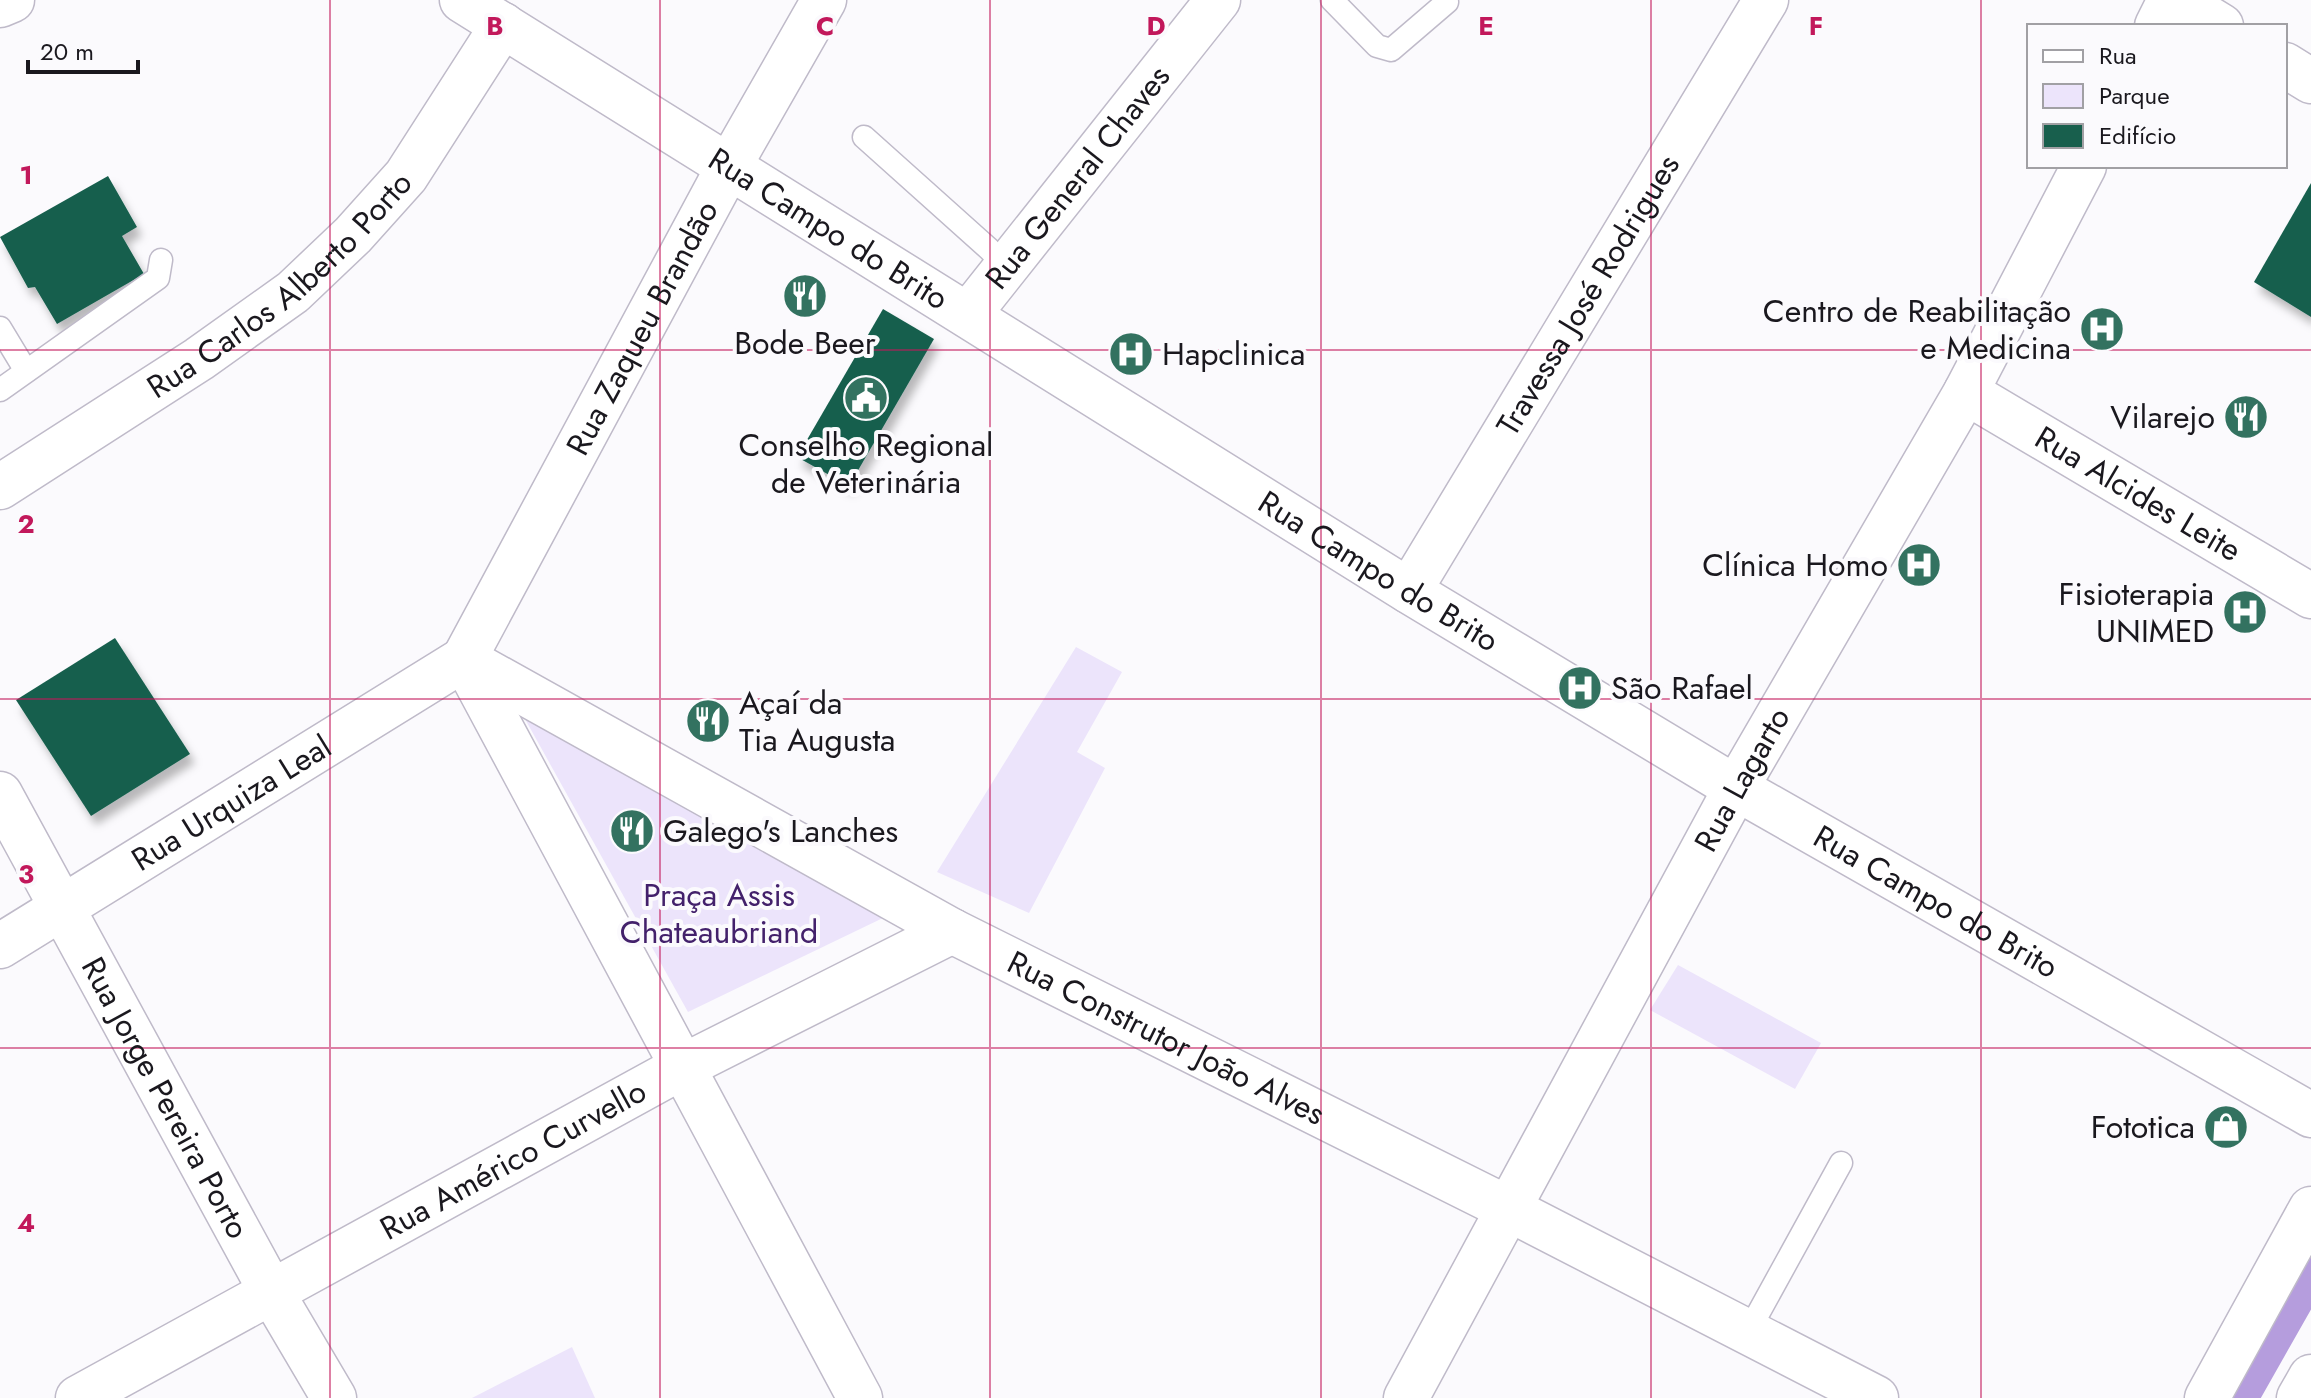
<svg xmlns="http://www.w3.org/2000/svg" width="2311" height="1398" font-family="Jost,sans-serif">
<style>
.green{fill:#ece4fb}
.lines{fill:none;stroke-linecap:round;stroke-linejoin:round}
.canal{stroke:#b59ddd;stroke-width:38}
.building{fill:#185f4d;filter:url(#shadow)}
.service-casing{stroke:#bfbac9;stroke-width:25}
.minor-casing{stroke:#bfbac9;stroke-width:47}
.tertiary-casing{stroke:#bfbac9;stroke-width:47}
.secondary-casing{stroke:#bfbac9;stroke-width:47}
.service{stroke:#fff;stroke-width:22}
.minor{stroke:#fff;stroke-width:44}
.tertiary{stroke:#fff;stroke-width:44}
.secondary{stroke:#fff;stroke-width:44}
.grid{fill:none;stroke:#c2185b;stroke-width:2;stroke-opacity:0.55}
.labels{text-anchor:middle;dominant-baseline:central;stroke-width:8;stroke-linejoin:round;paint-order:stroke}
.street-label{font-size:32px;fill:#1a181e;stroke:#fbfafd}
.poi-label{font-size:32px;fill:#1a181e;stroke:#fbfafd;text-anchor:end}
.park-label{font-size:32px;fill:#43216b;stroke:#fbfafd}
.grid-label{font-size:26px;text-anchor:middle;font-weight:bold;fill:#c2185b;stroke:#fbfafd;stroke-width:8;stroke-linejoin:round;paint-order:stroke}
</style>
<defs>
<filter id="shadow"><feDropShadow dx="5" dy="9" stdDeviation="4" flood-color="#0004"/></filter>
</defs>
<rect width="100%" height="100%" fill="#fbfafd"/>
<!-- green -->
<g class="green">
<polygon points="1076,647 1122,672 1077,752 1105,768 1029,913 937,872"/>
<polygon points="525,719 885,917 688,1012"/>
<polygon points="1678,965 1821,1043 1795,1089 1650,1010"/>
<polygon points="572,1347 595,1398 472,1398"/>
</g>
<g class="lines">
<!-- canal -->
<polyline class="canal" points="2239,1398 2311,1271"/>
</g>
<!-- building -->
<g class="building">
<polygon points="108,176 137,227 122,236 144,274 57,324 35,287 28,288 0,237"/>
<polygon points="2311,183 2311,317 2254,282"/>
<polygon points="883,309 934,339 849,486 797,457"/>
<polygon points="115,638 190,754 91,816 16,700"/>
</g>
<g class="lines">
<!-- service casing -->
<g class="service-casing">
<g id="service">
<polyline points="1332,0 1377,46 1391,50 1447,2"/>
<polyline points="864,137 989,249 1006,267"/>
<polyline points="0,328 26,371"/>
<polyline points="0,390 158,278 161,260"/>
<polyline points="1748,1332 1841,1163"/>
</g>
</g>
<!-- minor casing -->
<g class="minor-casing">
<g id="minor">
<path id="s1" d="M462 0 1409 591 1736 788 2311 1115"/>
<polyline points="2157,26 2170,0"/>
<path id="s2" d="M968 315 1218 0"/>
<path id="s3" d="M1966 392 2311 596"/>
<path id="s4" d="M0 487 199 359 293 292 353 235 406 176 503 25"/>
<path id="s5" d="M1409 591 1766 0"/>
<path id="s6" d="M464 659 952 931 1507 1208 1876 1398"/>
<polyline points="464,659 860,1398"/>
<path id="s7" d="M464 659 728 168 824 0"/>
<path id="s8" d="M0 794 272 1293 334 1398"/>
<path id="s9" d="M0 946 464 659"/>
<path id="s10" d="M78 1398 682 1067 952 931"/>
<path id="s11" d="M1406 1398 1736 788 1966 392 2084 166"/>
</g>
</g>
<!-- tertiary casing -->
<g class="tertiary-casing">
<g id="tertiary">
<polyline points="2178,0 2221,26"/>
<polyline points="2285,65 2311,81"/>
<polyline points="2207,1398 2311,1209"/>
<polyline points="2299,1398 2311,1377"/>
</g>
</g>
<!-- secondary casing -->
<g class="secondary-casing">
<polyline id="secondary" points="0,5 12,0"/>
</g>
<!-- service -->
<use href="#service" class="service"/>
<!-- minor -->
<use href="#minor" class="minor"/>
<!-- tertiary -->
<use href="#tertiary" class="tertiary"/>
<!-- secondary -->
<use href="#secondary" class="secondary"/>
</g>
<!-- grid -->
<path class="grid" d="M330 0V1398M660 0V1398M990 0V1398M1321 0V1398M1651 0V1398M1981 0V1398M0 350H2311M0 699H2311M0 1048H2311"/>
<!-- icons -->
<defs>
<g id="restaurant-disc" transform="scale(2.3)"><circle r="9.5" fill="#337260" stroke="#fbfafd"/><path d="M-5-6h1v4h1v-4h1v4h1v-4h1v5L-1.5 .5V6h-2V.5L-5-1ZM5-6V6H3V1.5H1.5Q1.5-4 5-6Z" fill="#fff"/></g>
<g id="hospital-disc" transform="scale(2.3)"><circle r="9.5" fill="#337260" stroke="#fbfafd"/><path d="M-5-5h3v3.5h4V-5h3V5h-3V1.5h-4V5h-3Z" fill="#fff"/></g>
<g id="civic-disc" transform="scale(2.3)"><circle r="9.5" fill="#337260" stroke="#fbfafd"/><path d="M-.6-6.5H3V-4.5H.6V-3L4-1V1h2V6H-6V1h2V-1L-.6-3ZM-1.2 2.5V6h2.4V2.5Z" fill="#fff"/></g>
<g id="shop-disc" transform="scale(2.3)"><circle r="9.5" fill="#337260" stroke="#fbfafd"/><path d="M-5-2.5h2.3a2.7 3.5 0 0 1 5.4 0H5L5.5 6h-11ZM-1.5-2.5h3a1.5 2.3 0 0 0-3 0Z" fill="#fff"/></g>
</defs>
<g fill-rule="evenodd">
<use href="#restaurant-disc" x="805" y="296"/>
<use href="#hospital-disc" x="2102" y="329"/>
<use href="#hospital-disc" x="1131" y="354"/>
<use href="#civic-disc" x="866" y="398"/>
<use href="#restaurant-disc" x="2246" y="417"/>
<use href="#hospital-disc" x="1919" y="565"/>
<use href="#hospital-disc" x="2245" y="612"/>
<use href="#hospital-disc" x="1580" y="688"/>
<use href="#restaurant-disc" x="708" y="721"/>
<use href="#restaurant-disc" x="632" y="831"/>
<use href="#shop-disc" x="2226" y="1127"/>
</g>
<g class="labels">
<!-- street labels -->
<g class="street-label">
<text stroke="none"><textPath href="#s2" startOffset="176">Rua General Chaves</textPath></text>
<text stroke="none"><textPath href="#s1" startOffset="432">Rua Campo do Brito</textPath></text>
<text stroke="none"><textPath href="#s4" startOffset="346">Rua Carlos Alberto Porto</textPath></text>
<text stroke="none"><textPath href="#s5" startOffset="346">Travessa José Rodrigues</textPath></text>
<text stroke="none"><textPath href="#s7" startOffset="376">Rua Zaqueu Brandão</textPath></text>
<text stroke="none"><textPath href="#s3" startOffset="200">Rua Alcides Leite</textPath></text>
<text stroke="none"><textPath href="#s1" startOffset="1080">Rua Campo do Brito</textPath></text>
<text stroke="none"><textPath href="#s11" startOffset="704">Rua Lagarto</textPath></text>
<text stroke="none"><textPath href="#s9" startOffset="272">Rua Urquiza Leal</textPath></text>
<text stroke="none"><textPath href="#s1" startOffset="1728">Rua Campo do Brito</textPath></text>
<text stroke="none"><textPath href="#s6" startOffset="798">Rua Construtor João Alves</textPath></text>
<text stroke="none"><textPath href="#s8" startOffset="346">Rua Jorge Pereira Porto</textPath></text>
<text stroke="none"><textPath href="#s10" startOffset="496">Rua Américo Curvello</textPath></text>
</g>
<!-- poi labels -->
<g class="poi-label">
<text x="2071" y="311">Centro de Reabilitação<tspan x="2071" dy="37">e Medicina</tspan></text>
<text x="805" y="343" text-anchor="middle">Bode Beer</text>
<text x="1162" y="354" text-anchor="start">Hapclinica</text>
<text x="2215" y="417">Vilarejo</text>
<text x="866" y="445" text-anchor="middle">Conselho Regional<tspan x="866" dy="37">de Veterinária</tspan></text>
<text x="1888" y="565">Clínica Homo</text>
<text x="2214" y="594">Fisioterapia<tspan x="2214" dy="37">UNIMED</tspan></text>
<text x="1611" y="688" text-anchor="start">São Rafael</text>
<text x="739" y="703" text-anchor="start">Açaí da<tspan x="739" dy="37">Tia Augusta</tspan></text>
<text x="663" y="831" text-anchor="start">Galego's Lanches</text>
<text x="2195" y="1127">Fototica</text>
</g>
<!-- park labels -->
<g class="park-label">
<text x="719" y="895">Praça Assis<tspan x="719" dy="37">Chateaubriand</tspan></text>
</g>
</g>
<g class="grid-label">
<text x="495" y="35">B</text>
<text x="825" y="35">C</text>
<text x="1156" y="35">D</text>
<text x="1486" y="35">E</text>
<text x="1816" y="35">F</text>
<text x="26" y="184">1</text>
<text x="26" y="533">2</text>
<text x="26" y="883">3</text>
<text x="26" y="1232">4</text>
</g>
<!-- legend -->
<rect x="2027" y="24" width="260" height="144" fill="#fbfafd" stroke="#a1a0a4" stroke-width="2"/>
<rect x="2043" y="50" width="40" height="12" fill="#ffffff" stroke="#a1a0a4" stroke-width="2"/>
<text x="2099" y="64" font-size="24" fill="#1a181e">Rua</text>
<rect x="2043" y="84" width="40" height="24" fill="#ece4fb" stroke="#a1a0a4" stroke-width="2"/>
<text x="2099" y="104" font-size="24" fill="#1a181e">Parque</text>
<rect x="2043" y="124" width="40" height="24" fill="#185f4d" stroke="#a1a0a4" stroke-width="2"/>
<text x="2099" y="144" font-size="24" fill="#1a181e">Edifício</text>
<!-- scale -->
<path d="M28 60v12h110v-12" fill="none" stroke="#1a181e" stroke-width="4"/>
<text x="40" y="60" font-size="24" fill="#1a181e" stroke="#fbfafd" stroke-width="6" paint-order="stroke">20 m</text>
</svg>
